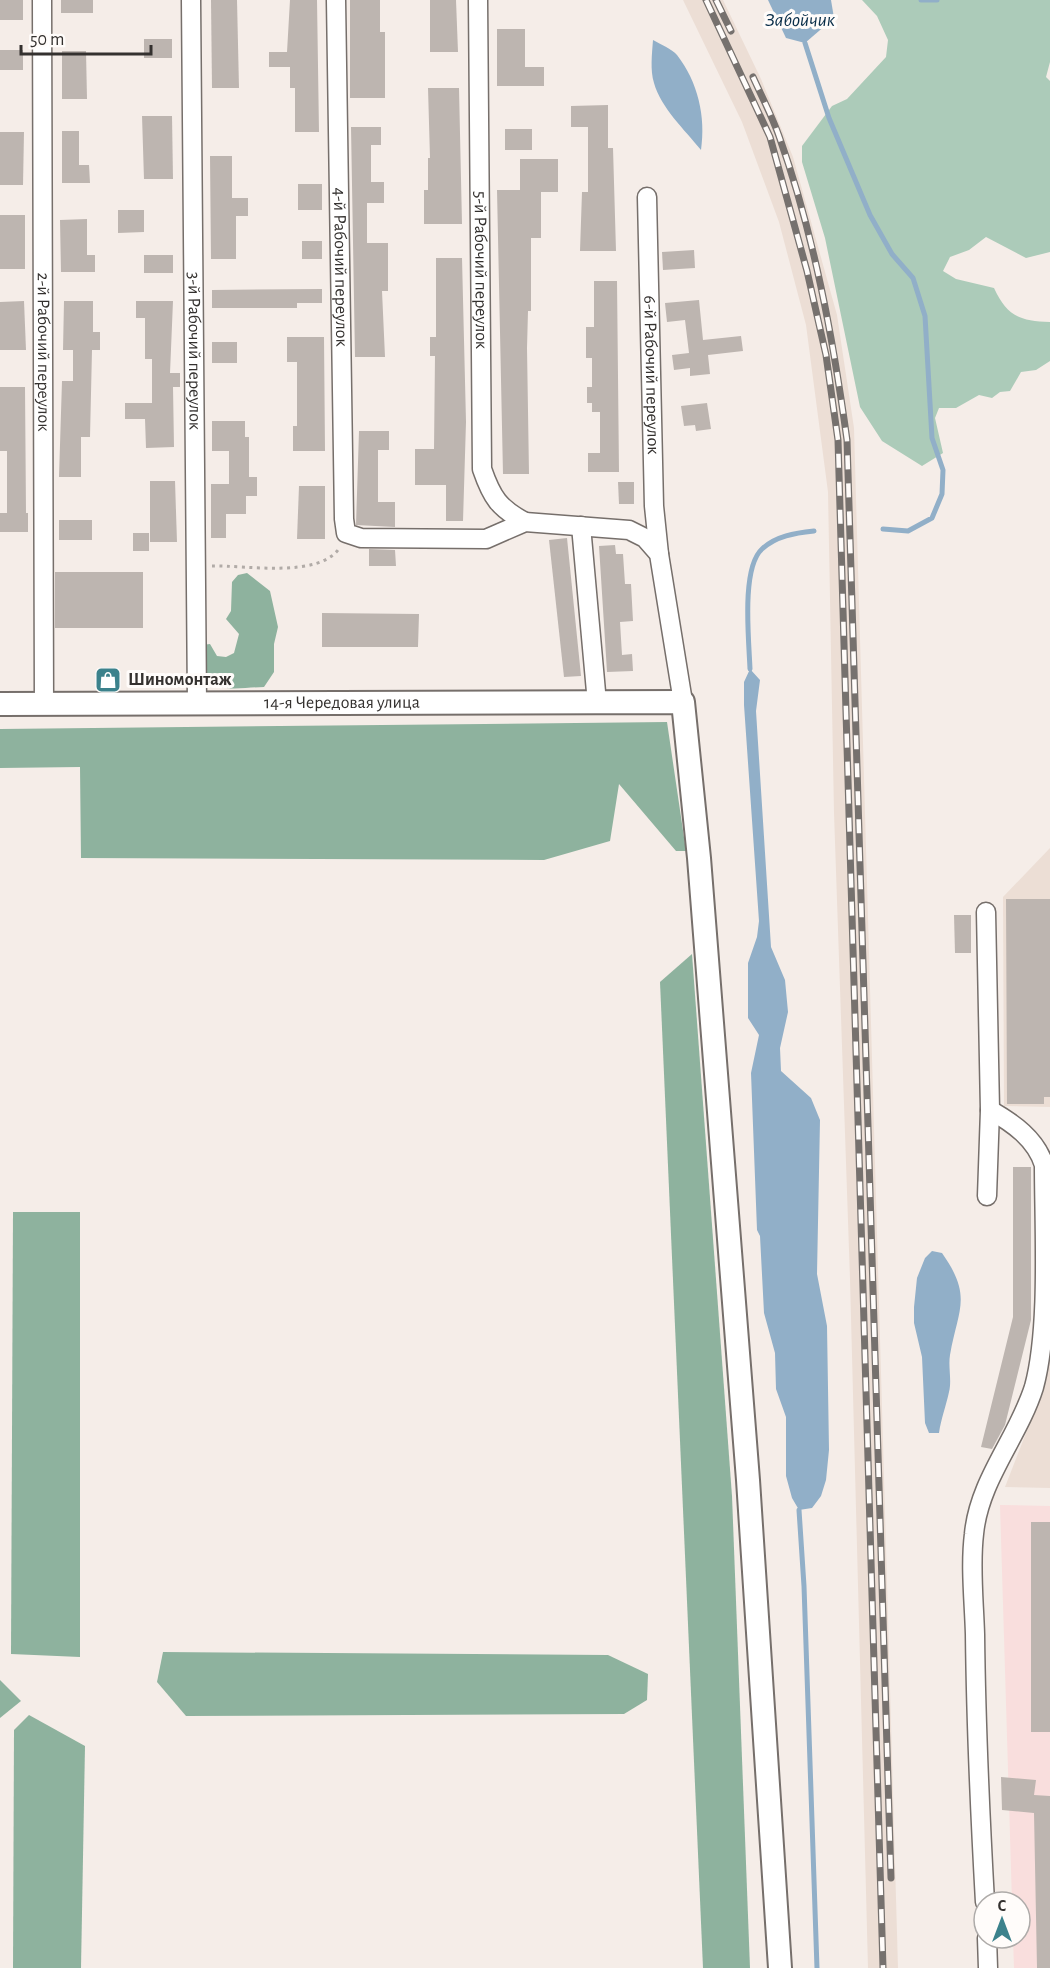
<svg xmlns="http://www.w3.org/2000/svg" width="1050" height="1968" font-family="'Alegreya Sans',sans-serif">
<style>
.built{fill:#ecded5}
.industrial{fill:#f9dedd}
.green{fill:#accbb9}
.forest{fill:#8eb29e}
.water{fill:#91afc8}
.lines{fill:none;stroke-linecap:round;stroke-linejoin:round}
.stream{stroke:#91afc8;stroke-width:5}
.building{fill:#bdb5b0}
.minor-casing{stroke:#766f6b;stroke-width:21}
.major-casing{stroke:#766f6b;stroke-width:26}
.path{stroke:#b1aba7;stroke-width:3;stroke-dasharray:3 4.5;stroke-linecap:butt}
.minor{stroke:#fff;stroke-width:18}
.major{stroke:#fff;stroke-width:22}
.rail-casing{stroke:#76716e;stroke-width:7}
.rail{stroke:#fffcfa;stroke-width:4.5;stroke-dasharray:14;stroke-linecap:butt}
.labels{text-anchor:middle;dominant-baseline:central;stroke-width:6;stroke-linejoin:round;paint-order:stroke}
.street-label{font-size:18px;fill:#34312f;stroke:#fffcfa}
.poi-label{font-size:18px;font-weight:bold;fill:#34312f;stroke:#fffcfa;text-anchor:start}
.water-label{font-size:20px;font-style:italic;fill:#082d48;stroke:#fffcfa}
</style>
<rect width="100%" height="100%" fill="#f5ede8"/>
<!-- built -->
<g class="built">
<polygon points="683,0 723,0 761,79 793,157 837,315 854,428 898,1968 868,1968 850,1279 834,813 828,492 806,325 779,222 742,122"/>
<polygon points="1050,848 1050,1107 1004,1106 1003,897"/>
<polygon points="1050,1283 1050,1488 1005,1487 1043,1389"/>
</g>
<!-- industrial -->
<polygon class="industrial" points="1000,1505 1050,1506 1050,1968 1014,1968 1013,1938 1020,1938 1020,1902 1012,1902"/>
<!-- green -->
<path class="green" d="M862 0H1050V62L1046 77 1050 81V252L1026 258 986 237 969 250 950 257 943 271 956 279 994 288C1007 316 1019 321 1050 322V361L1036 370 1021 372 1010 391 1000 392 992 398 979 395 956 408H939L935 418 943 453 922 466 882 441 860 407 825 238 802 162V146L832 106 847 99 886 57 888 40 877 16Z"/>
<!-- forest -->
<g class="forest">
<path d="M247 573 270 591 278 627 274 644V672L264 687C246 687 210 695 201 674 199 667 201 654 202 645L210 644 217 656 226 657 234 653 239 634 226 619 231 611 232 582 238 575Z"/>
<polygon points="667,722 686,851 676,851 619,784 610,841 544,860 81,858 80,767 0,768 0,729"/>
<polygon points="692,954 732,1496 750,1968 703,1968 660,982"/>
<polygon points="13,1212 80,1212 80,1657 11,1654"/>
<polygon points="163,1652 608,1655 648,1674 647,1700 624,1714 186,1716 157,1682"/>
<polygon points="0,1680 21,1701 0,1718"/>
<polygon points="29,1715 85,1746 81,1968 13,1968 14,1730"/>
</g>
<!-- water -->
<g class="water">
<polygon points="768,0 831,0 834,18 805,43 786,38"/>
<path d="M653 40C660 44 672 49 677 55 698 82 706 117 701 150 685 130 661 108 654 83 650 70 652 54 653 40Z"/>
<polygon points="750,669 760,680 756,711 771,947 785,980 788,1012 780,1048 781,1071 811,1098 820,1120 817,1274 827,1326 829,1450 826,1480 821,1496 812,1508 799,1510 792,1498 786,1476 786,1417 776,1389 775,1353 764,1313 760,1236 757,1230 751,1073 759,1035 748,1018 748,963 757,937 759,921 744,705 744,682"/>
<path d="M932 1251 942 1253C973 1297 958 1309 950 1355 948 1367 952 1380 949 1392 946 1406 941 1419 939 1433H929L925 1423 922 1357 914 1323V1307L917 1278 925 1258Z"/>
</g>
<g class="lines">
<!-- stream -->
<g class="stream">
<polyline points="921,0 937,0"/>
<polyline points="805,43 829,118 870,215 892,254 913,278 925,316 932,438 943,470 942,494 932,518 908,531 883,529"/>
<path d="M750 669C749 641 741 568 762 549 776 536 795 533 814 531"/>
<polyline points="799,1510 804,1586 817,1968"/>
</g>
</g>
<!-- building -->
<g class="building">
<rect x="0" y="0" width="23" height="20"/>
<rect x="61" y="0" width="32" height="13"/>
<polygon points="211,0 237,0 239,88 212,88"/>
<polygon points="290,0 317,0 319,132 295,132 295,88 290,88 290,67 269,67 269,52 287,52"/>
<polygon points="350,0 380,0 380,32 385,32 385,98 350,98"/>
<polygon points="430,0 456,0 458,52 430,52"/>
<polygon points="497,29 525,29 525,67 544,67 544,86 497,86"/>
<rect x="144" y="39" width="28" height="19"/>
<rect x="0" y="50" width="23" height="20"/>
<polygon points="62,51 86,51 87,99 62,99"/>
<polygon points="428,88 459,88 462,224 424,224 424,190 428,190 428,158 430,158"/>
<polygon points="608,105 608,148 613,148 616,251 580,251 582,192 588,192 588,127 571,127 571,106"/>
<polygon points="142,116 172,116 173,179 144,179"/>
<polygon points="351,127 381,127 381,145 371,145 371,182 384,182 384,203 367,203 367,243 388,243 388,291 382,291 385,357 355,357"/>
<rect x="505" y="129" width="27" height="21"/>
<polygon points="62,131 79,131 79,165 89,165 90,183 62,183"/>
<polygon points="0,132 24,132 23,185 0,185"/>
<polygon points="210,156 232,156 232,198 248,198 248,216 236,216 236,259 211,259"/>
<polygon points="520,159 558,159 558,192 541,192 541,238 531,238 531,311 528,311 527,348 529,474 503,474 497,190 520,190"/>
<rect x="298" y="184" width="24" height="26"/>
<polygon points="118,210 144,210 144,232 118,233"/>
<rect x="0" y="215" width="25" height="54"/>
<polygon points="87,219 87,255 95,255 95,272 61,272 60,220"/>
<rect x="302" y="241" width="20" height="18"/>
<polygon points="694,250 695,268 663,270 662,252"/>
<rect x="144" y="255" width="29" height="18"/>
<polygon points="436,258 462,258 466,422 463,521 446,521 446,485 415,485 415,449 434,449 435,356 430,356 430,337 436,337"/>
<polygon points="594,281 617,281 619,472 588,472 588,453 600,453 600,412 592,412 592,403 587,403 587,387 592,387 592,358 586,358 586,327 594,327"/>
<polygon points="322,289 322,303 297,303 297,308 212,308 212,290"/>
<polygon points="699,300 703,340 741,336 743,351 708,355 710,374 690,376 690,368 674,370 672,355 689,353 685,320 667,322 665,303"/>
<polygon points="24,301 26,350 0,350 0,302"/>
<polygon points="64,301 93,301 93,332 100,332 100,350 92,350 90,437 81,437 81,477 59,477 62,381 73,381 73,350 63,350"/>
<polygon points="136,301 173,301 170,373 180,373 180,387 173,387 174,447 146,448 145,419 125,419 125,403 152,403 152,359 145,359 145,318 136,318"/>
<polygon points="287,337 324,337 325,451 293,451 293,426 297,426 297,362 287,362"/>
<rect x="212" y="342" width="25" height="21"/>
<polygon points="0,387 25,387 26,513 28,513 28,532 0,532 0,513 7,513 7,451 0,451"/>
<polygon points="707,403 711,429 696,431 695,425 684,426 681,406"/>
<polygon points="212,421 245,421 245,437 249,437 249,477 257,477 257,496 246,496 246,514 226,514 226,538 211,538 211,484 229,484 229,451 212,451"/>
<polygon points="359,431 389,431 389,450 378,450 378,502 395,502 395,527 356,525"/>
<polygon points="150,481 175,481 177,542 150,542"/>
<polygon points="618,482 634,482 634,504 619,504"/>
<polygon points="299,486 325,486 325,539 297,539"/>
<rect x="59" y="520" width="33" height="20"/>
<rect x="133" y="533" width="16" height="18"/>
<polygon points="567,538 581,676 564,677 549,540"/>
<polygon points="615,545 616,554 623,554 625,584 631,584 633,621 620,622 622,655 632,654 633,671 607,672 599,546"/>
<polygon points="369,549 395,550 396,566 369,566"/>
<rect x="55" y="572" width="88" height="56"/>
<polygon points="322,613 419,614 418,647 322,647"/>
<polygon points="1006,899 1050,899 1050,1097 1044,1097 1044,1104 1007,1104"/>
<polygon points="954,915 971,915 971,953 955,953"/>
<polygon points="1013,1167 1031,1167 1031,1320 1005,1425 992,1449 981,1447 1013,1317"/>
<rect x="1031" y="1522" width="19" height="210"/>
<polygon points="1001,1777 1036,1780 1034,1795 1050,1796 1050,1968 1037,1968 1034,1813 1002,1810"/>
</g>
<g class="lines">
<!-- minor casing -->
<g class="minor-casing">
<g id="minor">
<path id="s1" d="M42 0 44 704"/>
<path id="s2" d="M191 0 197 703"/>
<path id="s3" d="M336 0 344 519 346 533 361 538 486 539 525 522 629 530 645 538 659 554 683 702"/>
<path id="s4" d="M478 0 482 469C492 498 499 508 525 522"/>
<path id="s5" d="M647 197 654 506 659 554"/>
<polyline points="581,526 597,703"/>
<polyline points="986,912 990,1110 987,1196"/>
<path d="M985 1902C980 1813 976 1723 975 1634 974 1601 970 1566 974 1534 979 1480 1018 1438 1034 1387 1050 1328 1044 1229 1044 1165 1036 1139 1013 1123 990 1110"/>
<polyline points="987,1938 988,1968"/>
</g>
</g>
<!-- major casing -->
<g class="major-casing">
<g id="major">
<path id="s6" d="M0 704 683 702 699 858 748 1480 780 1968"/>
</g>
</g>
<!-- path -->
<path class="path" d="M212 566C245 565 321 579 340 547"/>
<!-- minor -->
<use href="#minor" class="minor"/>
<!-- major -->
<use href="#major" class="major"/>
<!-- rail casing -->
<g class="rail-casing">
<g id="rail">
<polyline points="706,0 770,137 807,271 826,355 838,440 883,1968"/>
<polyline points="716,0 731,31"/>
<path d="M753 77C762 97 772 116 779 136 814 234 833 338 847 440L891 1878"/>
</g>
</g>
<!-- rail -->
<use href="#rail" class="rail"/>
</g>
<!-- icons -->
<defs>
<g id="shop-square" transform="scale(1.35)"><rect x="-9" y="-9" width="18" height="18" rx="4" fill="#3c828c" stroke="#fffcfa"/><path d="M-5-2.5h2.3a2.7 3.5 0 0 1 5.4 0H5L5.5 6h-11ZM-1.5-2.5h3a1.5 2.3 0 0 0-3 0Z" fill="#fff"/></g>
</defs>
<g fill-rule="evenodd">
<use href="#shop-square" x="108" y="680"/>
</g>
<g class="labels">
<!-- street labels -->
<g class="street-label">
<text stroke="none"><textPath href="#s3" startOffset="267">4-й Рабочий переулок</textPath></text>
<text stroke="none"><textPath href="#s4" startOffset="270">5-й Рабочий переулок</textPath></text>
<text stroke="none"><textPath href="#s1" startOffset="352">2-й Рабочий переулок</textPath></text>
<text stroke="none"><textPath href="#s2" startOffset="351">3-й Рабочий переулок</textPath></text>
<text stroke="none"><textPath href="#s5" startOffset="178">6-й Рабочий переулок</textPath></text>
<text stroke="none"><textPath href="#s6" startOffset="342">14-я Чередовая улица</textPath></text>
</g>
<!-- poi labels -->
<g class="poi-label">
<text x="128" y="680">Шиномонтаж</text>
</g>
<!-- water labels -->
<g class="water-label">
<text x="800" y="20">Забойчик</text>
</g>
</g>
<!-- north arrow -->
<g transform="translate(1002 1920)"><circle r="28" fill="#fffcfa" stroke="#aeaba9" stroke-width="1.5"/>
<path d="M0-4.5L10 22L0 15L-10 22Z" fill="#3c828c"/>
<text y="-9" font-size="16" font-weight="bold" text-anchor="middle" fill="#34312f">С</text>
</g>
<!-- scale -->
<path d="M21 45v9h130v-9" fill="none" stroke="#34312f" stroke-width="3"/>
<text x="30" y="45" font-size="18" fill="#34312f" stroke="#fffcfa" stroke-width="4.5" paint-order="stroke">50 m</text>
</svg>
